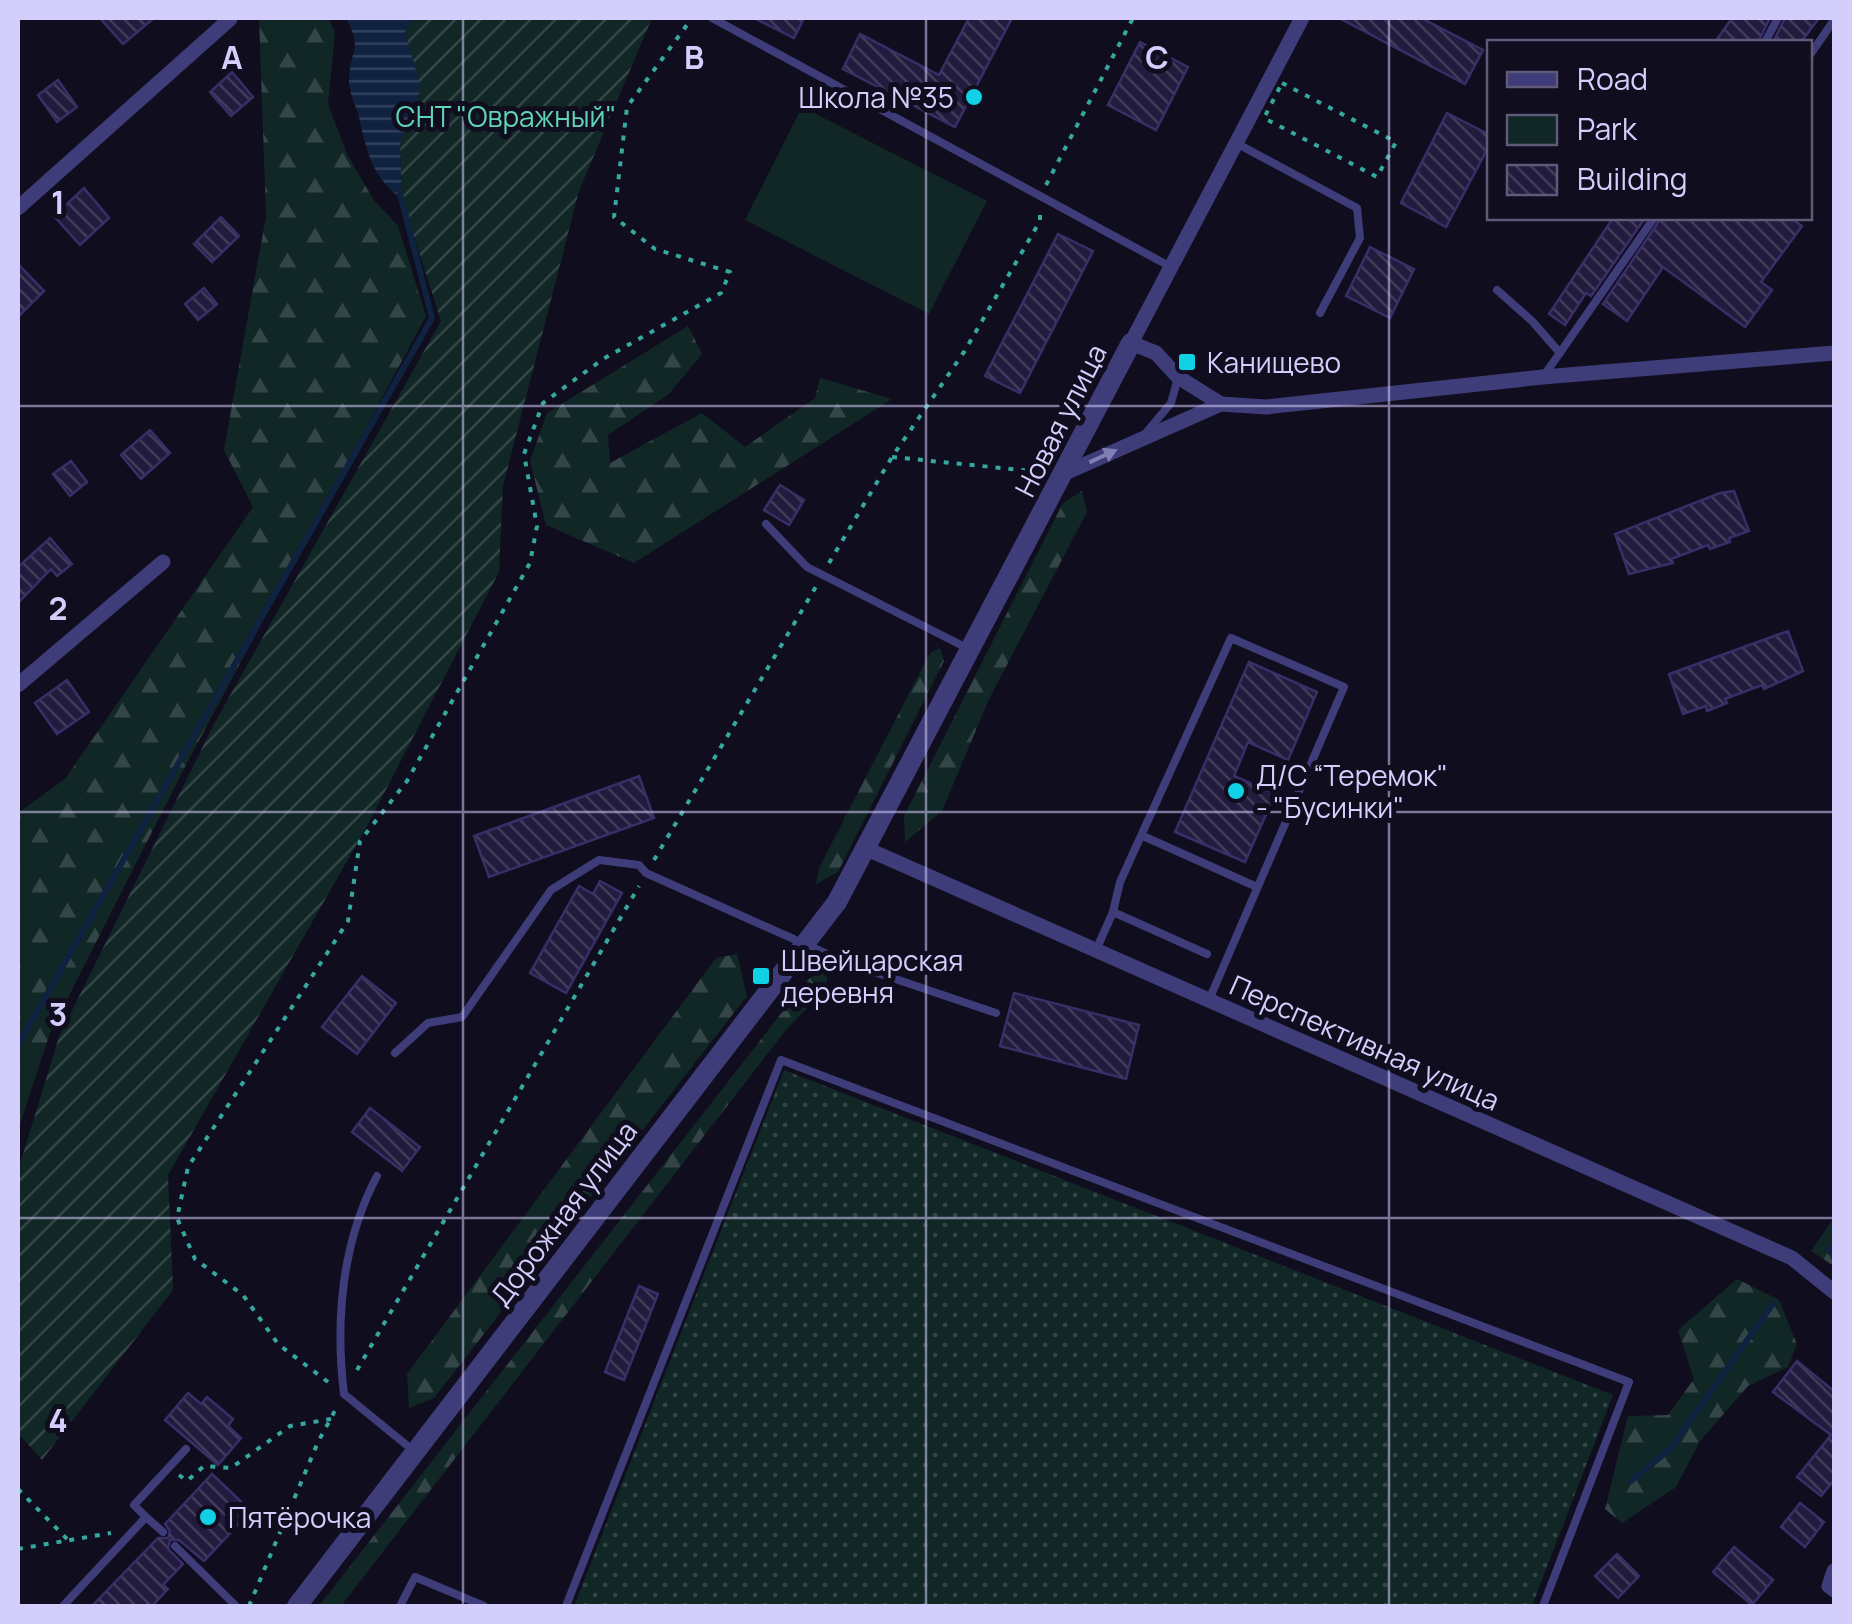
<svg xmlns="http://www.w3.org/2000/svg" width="1852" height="1624" font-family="Manrope,sans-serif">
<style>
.grass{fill:url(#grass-dots)}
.forest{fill:url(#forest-firs)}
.park{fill:#112726}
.garden{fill:url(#garden-furrows)}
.water{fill:url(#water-rules)}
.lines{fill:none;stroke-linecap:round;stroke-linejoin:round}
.stream{stroke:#0f2240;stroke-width:6}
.building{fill:url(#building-back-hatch);stroke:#392e68;stroke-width:2.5}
.path{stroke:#35a8a0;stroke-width:4;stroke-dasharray:5 8;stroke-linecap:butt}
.service{stroke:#3e3c79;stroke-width:8}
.minor{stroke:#3e3c79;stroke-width:15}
.tertiary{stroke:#3e3c79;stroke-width:20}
.oneway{fill:#817eb4}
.grid{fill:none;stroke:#d3cefc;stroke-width:2.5;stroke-opacity:0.55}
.poi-dot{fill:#10d1e5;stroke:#100d1e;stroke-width:4}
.labels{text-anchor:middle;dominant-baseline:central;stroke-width:10;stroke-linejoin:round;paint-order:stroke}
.poi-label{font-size:28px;fill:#d3cefc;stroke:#100d1e;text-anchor:start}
.park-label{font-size:28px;fill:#5fd6b7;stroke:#100d1e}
.street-label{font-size:28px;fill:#d3cefc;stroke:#100d1e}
.grid-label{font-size:32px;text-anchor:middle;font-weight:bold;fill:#d3cefc;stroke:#100d1e;stroke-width:10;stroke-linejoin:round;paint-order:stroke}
</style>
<defs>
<pattern id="grass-dots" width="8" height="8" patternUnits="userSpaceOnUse" patternTransform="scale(2.5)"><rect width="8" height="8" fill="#112726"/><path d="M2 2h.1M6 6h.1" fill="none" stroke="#334546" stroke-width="1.8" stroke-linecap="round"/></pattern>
<pattern id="forest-firs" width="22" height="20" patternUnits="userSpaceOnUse" patternTransform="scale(2.5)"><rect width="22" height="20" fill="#112726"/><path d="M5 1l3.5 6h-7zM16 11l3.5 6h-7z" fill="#334546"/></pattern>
<pattern id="garden-furrows" width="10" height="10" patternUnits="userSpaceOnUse" patternTransform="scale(2.5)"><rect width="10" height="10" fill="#112726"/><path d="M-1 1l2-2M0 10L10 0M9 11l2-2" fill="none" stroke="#334546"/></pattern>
<pattern id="water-rules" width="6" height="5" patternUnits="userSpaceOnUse" patternTransform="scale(2.5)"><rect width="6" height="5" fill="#0f2240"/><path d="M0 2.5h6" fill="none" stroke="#31415c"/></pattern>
<pattern id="building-back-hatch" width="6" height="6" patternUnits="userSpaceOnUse" patternTransform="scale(2.5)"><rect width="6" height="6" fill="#221b3d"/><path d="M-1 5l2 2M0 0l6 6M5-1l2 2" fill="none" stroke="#413b5a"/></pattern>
</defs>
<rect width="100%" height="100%" fill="#100d1e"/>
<!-- grass -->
<polygon class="grass" points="784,1070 1613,1395 1532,1606 574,1606"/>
<!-- forest -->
<g class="forest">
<polygon points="259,18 328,18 335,32 328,104 347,154 373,199 398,226 426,316 189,759 50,1033 18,1130 18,813 65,779 253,507 224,450 266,216"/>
<polygon points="688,326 702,354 669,394 608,435 610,463 702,413 745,447 815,398 820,378 892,399 634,563 546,525 530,461 547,413"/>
<polygon points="1082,491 1087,512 989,699 942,811 905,842 904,816 1063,503"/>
<polygon points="940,648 944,661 838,872 816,884 819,868 930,653"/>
<polygon points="737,954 747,996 434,1398 409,1408 407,1374 716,958"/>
<polygon points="828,969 826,988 785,1031 341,1606 319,1606 808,979"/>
<polygon points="1834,1218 1834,1266 1811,1251"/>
<polygon points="1737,1279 1779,1300 1797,1344 1788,1367 1748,1386 1700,1441 1676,1487 1622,1523 1605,1509 1628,1416 1668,1415 1694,1379 1678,1330"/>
</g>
<!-- park -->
<polygon class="park" points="802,107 987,201 929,314 745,220"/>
<!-- garden -->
<polygon class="garden" points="412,18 652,18 579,191 503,486 499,572 367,826 168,1175 173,1290 42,1460 18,1433 18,1170 59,1037 214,724 441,321 402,199 400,144 418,79 405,32"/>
<!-- water -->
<path class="water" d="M346 18H412L405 32 421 88 400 144 402 199C372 177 367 153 359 117 356 105 348 91 349 79 351 46 363 51 346 18Z"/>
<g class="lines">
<!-- stream -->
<g class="stream">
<polyline points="18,1045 432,318 400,194"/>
<polyline points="1828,1251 1834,1245"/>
<polyline points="1631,1481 1670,1449 1772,1305"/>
</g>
</g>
<!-- building -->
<g class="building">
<polygon points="100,18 154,18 123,44"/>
<polygon points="754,18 804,18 794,38"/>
<polygon points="969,18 1012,18 955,127 843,69 860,34 939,75"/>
<polygon points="1339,18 1421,18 1483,50 1465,84"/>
<polygon points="1732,18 1770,18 1758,42 1715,42"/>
<polygon points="1785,18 1819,18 1801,42 1773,42"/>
<polygon points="1140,42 1188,67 1156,130 1108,105"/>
<polygon points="232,72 253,97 231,116 210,92"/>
<polygon points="58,80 77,107 57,122 38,95"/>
<polygon points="1447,113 1490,135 1490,144 1446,227 1401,203"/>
<polygon points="84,188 109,218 80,245 54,216"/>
<polygon points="221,217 239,236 212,262 194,244"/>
<polygon points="1613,218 1645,218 1591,296 1586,293 1565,325 1549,314"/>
<polygon points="1661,218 1791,218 1802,226 1761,282 1772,290 1745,327 1663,267 1627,321 1603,304"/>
<polygon points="1058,234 1093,251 1020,393 985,376"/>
<polygon points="1370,247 1414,269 1390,318 1346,296"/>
<polygon points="18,264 44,291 18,317"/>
<polygon points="204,288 217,304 198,320 185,304"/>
<polygon points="150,430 170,453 141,479 121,455"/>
<polygon points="71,461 87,482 70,496 53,474"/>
<polygon points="780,485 804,500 789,525 764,510"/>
<polygon points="1734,491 1749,531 1729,538 1730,542 1710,549 1708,545 1671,559 1673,563 1629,574 1615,534 1720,493"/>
<polygon points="50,538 72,564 57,576 51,569 18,603 18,567"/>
<polygon points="1788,631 1803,671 1764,689 1762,685 1725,699 1727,703 1707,711 1706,706 1683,714 1669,674"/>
<polygon points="1249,662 1317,692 1288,760 1248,742 1234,776 1275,794 1245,862 1175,832"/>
<polygon points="67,680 89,712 57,734 35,703"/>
<polygon points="639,776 654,818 489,877 474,836"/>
<polygon points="600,881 622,893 566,993 530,973 579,886 593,894"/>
<polygon points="362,976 396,1003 357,1054 322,1027"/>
<polygon points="1014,993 1139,1025 1126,1079 1000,1046"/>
<polygon points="370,1108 420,1147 402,1171 352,1132"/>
<polygon points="639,1286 658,1294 624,1380 605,1372"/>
<polygon points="1797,1361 1834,1391 1834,1480 1821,1496 1797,1477 1831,1435 1773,1392"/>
<polygon points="188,1393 201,1404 207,1397 233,1419 228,1426 241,1438 218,1465 165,1420"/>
<polygon points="212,1474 251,1511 204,1561 179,1540 170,1540 168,1549 183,1564 163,1585 168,1589 152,1606 92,1606 158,1538 168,1538 170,1531 165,1524"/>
<polygon points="1800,1503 1824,1522 1805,1547 1781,1527"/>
<polygon points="1734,1547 1773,1580 1752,1605 1713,1572"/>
<polygon points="1617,1554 1639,1576 1618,1598 1595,1576"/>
</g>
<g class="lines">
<!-- path -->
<g class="path">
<polygon points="1282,83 1396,142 1377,177 1264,118"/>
<polyline points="1046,185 1133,18"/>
<polyline points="892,457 1041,472"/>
<polyline points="829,563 892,457 964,352 1040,221 1040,213"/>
<polyline points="654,860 817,585"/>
<polyline points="357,1370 639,886"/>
<polyline points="328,1382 278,1344 243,1295 195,1259 177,1218 188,1167 348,921 360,841 407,781 530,563 537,526 524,454 543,403 603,359 721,293 730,272 655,249 614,217 627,107 692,18"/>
<polyline points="179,1475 187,1481 204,1466 231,1468 290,1426 331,1419"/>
<polyline points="18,1489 68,1540"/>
<polyline points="18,1549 111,1533"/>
<polyline points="249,1606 318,1442 338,1405"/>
</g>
<!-- service -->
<g class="service">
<polyline points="712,18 1171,267"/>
<polyline points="1765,42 1778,18"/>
<polyline points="1810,55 1834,20"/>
<polyline points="1236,143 1357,208 1360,238 1320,313"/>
<polyline points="1497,290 1532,321 1560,353"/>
<polyline points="1543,377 1654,218"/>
<polyline points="1145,434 1171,403 1178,378"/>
<polyline points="766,524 807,567 967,648"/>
<polyline points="1143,836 1257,887"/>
<polyline points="1113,912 1207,954"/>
<polyline points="1096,950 1113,912 1120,882 1231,638 1344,687 1209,1000"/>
<polyline points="395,1053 428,1023 462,1017 551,890 599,860 639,865 646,873 845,962 996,1013"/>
<path d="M377 1176C342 1242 335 1320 344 1394L415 1452"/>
<polyline points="146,1517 163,1532"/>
<polyline points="175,1546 236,1606"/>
<polyline points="63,1606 146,1517 134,1505 186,1449"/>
<polyline points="400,1606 415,1577 484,1606"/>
<polyline points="566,1606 781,1060 1629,1382 1543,1606"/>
</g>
<!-- minor -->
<g class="minor">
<polyline points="18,208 230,19"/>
<polyline points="1221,404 1178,377 1156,353 1131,343 1302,18"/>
<polyline points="1063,474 1221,404 1266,407 1543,377 1834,353"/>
<polyline points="18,685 163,562"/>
<polyline points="867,849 1792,1258 1834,1292"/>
<polyline points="1834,1571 1829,1586 1834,1590"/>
</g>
<!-- tertiary -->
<polyline class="tertiary" points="297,1606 837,902 1131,343"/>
</g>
<!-- one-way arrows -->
<defs><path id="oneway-solid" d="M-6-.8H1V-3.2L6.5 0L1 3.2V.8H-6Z" transform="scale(2.5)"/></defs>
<use class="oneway" href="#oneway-solid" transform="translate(1103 456) rotate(-25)"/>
<!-- grid -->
<path class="grid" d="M463 18V1606M926 18V1606M1389 18V1606M18 406H1834M18 812H1834M18 1218H1834"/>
<!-- markers -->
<g class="poi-dot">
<circle cx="974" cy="97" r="10"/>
<rect x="1177" y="352" width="20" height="20" rx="5"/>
<circle cx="1236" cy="791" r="10"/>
<rect x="751" y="966" width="20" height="20" rx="5"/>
<circle cx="208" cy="1517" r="10"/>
</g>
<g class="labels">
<!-- poi labels -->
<g class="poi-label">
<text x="954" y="97" text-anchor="end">Школа №35</text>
<text x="1207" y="362">Канищево</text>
<text x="1256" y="775">Д/С “Теремок"<tspan x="1256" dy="32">- "Бусинки"</tspan></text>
<text x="781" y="960">Швейцарская<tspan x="781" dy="32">деревня</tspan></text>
<text x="228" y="1517">Пятёрочка</text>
</g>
<!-- park labels -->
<g class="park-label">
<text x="506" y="116">СНТ "Овражный"</text>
</g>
<!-- street labels -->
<g class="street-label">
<text transform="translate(1060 420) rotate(-63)">Новая улица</text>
<text transform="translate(1365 1042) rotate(24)">Перспективная улица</text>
<text transform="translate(563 1213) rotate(-53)">Дорожная улица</text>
</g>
</g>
<g class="grid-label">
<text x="232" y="69">A</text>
<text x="694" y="69">B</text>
<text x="1157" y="69">C</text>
<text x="58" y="214">1</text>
<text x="58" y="620">2</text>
<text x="58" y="1026">3</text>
<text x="58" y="1432">4</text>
</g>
<!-- border -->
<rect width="1852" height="1624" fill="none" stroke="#d3cefc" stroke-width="40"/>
<!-- legend -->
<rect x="1487" y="40" width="325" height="180" fill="#100d1e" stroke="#5e5a77" stroke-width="2.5"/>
<rect x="1507" y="72" width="50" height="15" fill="#3e3c79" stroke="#5e5a77" stroke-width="2.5"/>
<text x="1577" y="90" font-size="30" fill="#d3cefc">Road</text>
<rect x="1507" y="115" width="50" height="30" fill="#112726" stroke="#5e5a77" stroke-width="2.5"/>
<text x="1577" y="140" font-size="30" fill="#d3cefc">Park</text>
<rect x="1507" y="165" width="50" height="30" fill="url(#building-back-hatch)" stroke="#5e5a77" stroke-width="2.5"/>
<text x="1577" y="190" font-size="30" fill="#d3cefc">Building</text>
</svg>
